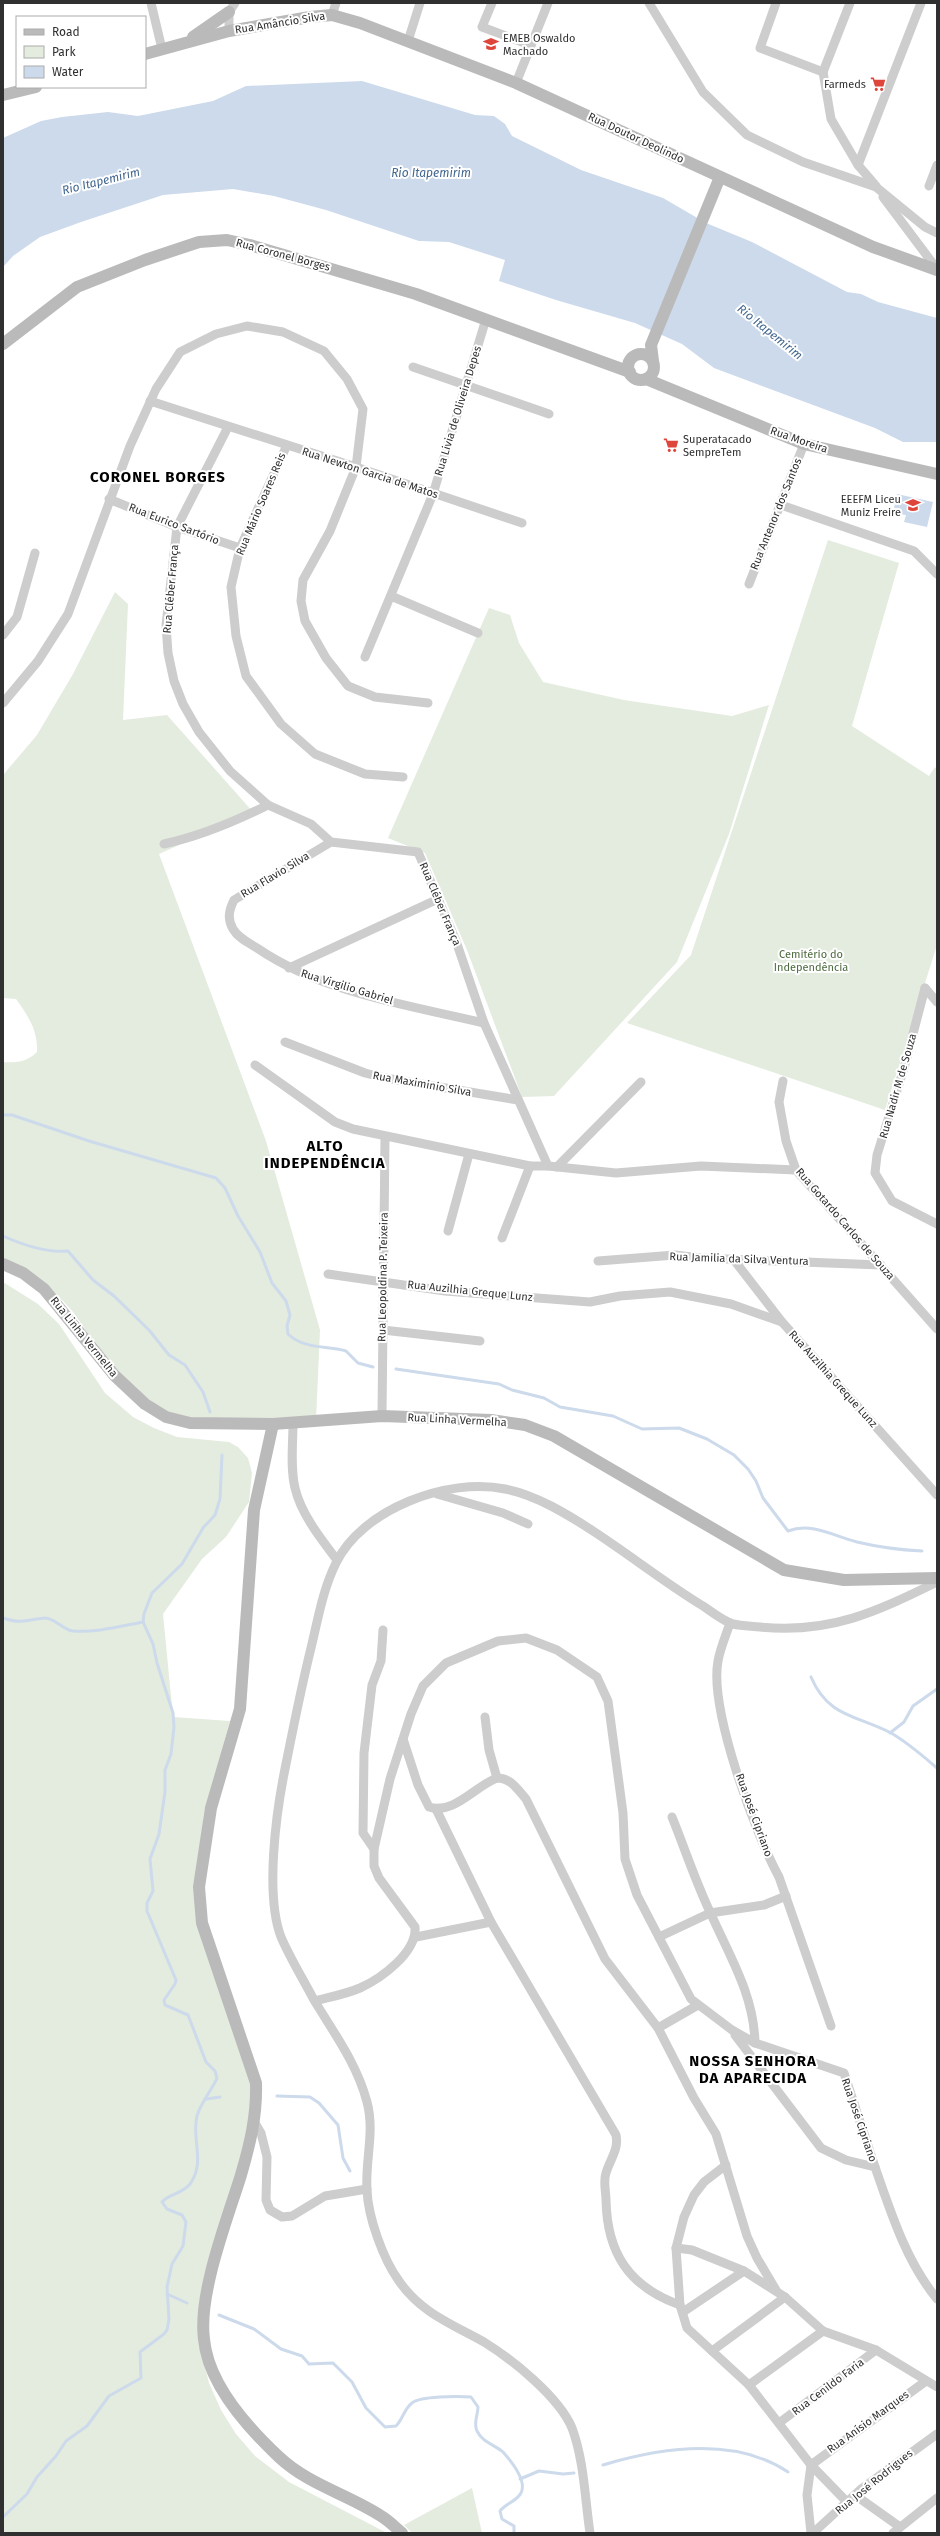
<svg xmlns="http://www.w3.org/2000/svg" width="940" height="2536" font-family="'Fira Sans',sans-serif">
<style>
.green{fill:#e4ecdf}
.water{fill:#ccdaeb}
.lines{fill:none;stroke-linecap:round;stroke-linejoin:round}
.stream{stroke:#ccdaeb;stroke-width:3}
.street{stroke:#cdcdcd;stroke-width:9}
.secondary{stroke:#bababa;stroke-width:12}
.labels{text-anchor:middle;dominant-baseline:central;stroke-width:4;stroke-linejoin:round;paint-order:stroke}
.street-label{font-size:11px;fill:#303030;stroke:#fff}
.poi-label{font-size:11px;fill:#303030;stroke:#fff;text-anchor:start}
.park-label{font-size:11px;fill:#4d6a3f;stroke:#fff}
.water-label{font-size:12px;font-style:italic;fill:#41668f;stroke:#fff}
.district-label{font-size:15px;font-weight:bold;letter-spacing:1px;fill:#000;stroke:#fff}
</style>
<rect width="100%" height="100%" fill="#fff"/>
<!-- green -->
<g class="green">
<polygon points="828,540 899,563 852,726 929,776 935,767 937,770 937,945 885,1110 627,1023 691,955"/>
<path d="M115 592 128 604 123 720 167 715 253 812 159 854 266 1141 320 1330 316 1420 213 1422 168 1414 113 1372 74 1313 63 1301 50 1291 3 1261V1062C16 1063 27 1062 37 1052 38 1030 28 1016 16 999L3 998V775L37 735 73 674Z"/>
<polygon points="489,608 510,615 519,643 543,682 624,700 732,716 769,705 729,834 677,962 554,1096 522,1097 467,950 425,853 388,838"/>
<polygon points="3,1282 38,1304 59,1324 105,1393 133,1417 154,1428 177,1437 229,1442 238,1447 248,1458 252,1473 249,1502 226,1537 202,1559 163,1614 173,1717 230,1721 204,1813 201,1844 202,1941 252,2079 251,2124 203,2284 202,2355 209,2383 221,2410 236,2434 255,2456 289,2482 387,2533 3,2533"/>
<polygon points="472,2488 482,2533 412,2533 404,2525"/>
</g>
<!-- water -->
<g class="water">
<polygon points="362,81 475,115 494,116 505,124 512,136 581,170 663,198 706,223 752,242 847,292 861,294 878,302 937,318 937,442 903,442 875,428 714,368 682,344 635,323 556,300 499,281 505,260 449,242 419,241 326,210 274,196 233,189 163,195 81,222 40,237 13,256 3,267 3,138 41,121 62,117 108,112 138,116 213,101 246,86"/>
<polygon points="897,494 933,502 927,527 904,522 906,515 893,513"/>
</g>
<g class="lines">
<!-- stream -->
<g class="stream">
<path d="M3 1115H12L89 1141 216 1178 225 1188 238 1216 260 1252 272 1283 286 1301 290 1315 287 1326 288 1334C303 1349 328 1346 346 1351L358 1363 373 1367"/>
<path d="M3 1236C23 1245 46 1253 68 1251L93 1280 114 1296 149 1330 169 1355 185 1365 203 1392 210 1412"/>
<path d="M396 1369 499 1384 512 1390 544 1398 560 1407 613 1416 642 1429 679 1428 707 1439 734 1455 748 1469 756 1481 763 1498 788 1531C812 1522 833 1536 857 1542 878 1547 900 1550 922 1551"/>
<path d="M3 1618C23 1625 27 1619 45 1618 55 1618 63 1630 73 1631 95 1633 121 1626 143 1622"/>
<path d="M811 1677C828 1717 856 1715 891 1733 907 1742 923 1756 937 1768"/>
<polyline points="890,1733 904,1722 913,1706 937,1689"/>
<polyline points="277,2096 310,2097 319,2103 338,2125 343,2158 350,2171"/>
<polyline points="206,2099 220,2097"/>
<polyline points="167,2294 187,2303"/>
<path d="M219 2315 254 2329 281 2349 302 2356 309 2364 333 2363 352 2382 366 2408 385 2427 396 2426C403 2419 404 2409 412 2403 420 2396 458 2396 471 2397L478 2407C478 2415 473 2423 477 2431 483 2443 494 2444 503 2452 511 2461 527 2481 521 2493 517 2501 505 2504 500 2511L502 2519 514 2526V2533"/>
<path d="M603 2465C660 2448 734 2436 788 2472"/>
<polyline points="520,2479 539,2471 563,2474 574,2473"/>
<path d="M3 2517 27 2494 37 2477 56 2456 66 2441 87 2426 109 2396 141 2378 140 2352 164 2334 167 2330 169 2319 167 2287 172 2264 183 2246 186 2222 182 2215 167 2209 162 2202C169 2194 182 2194 190 2184 206 2162 191 2138 197 2116 201 2102 212 2090 217 2078L215 2071 206 2062 188 2015 165 2005 164 2000 175 1984 176 1980 147 1911V1903L153 1891 150 1859 159 1834 165 1792V1770L171 1754 174 1727 173 1713 157 1663 153 1644 143 1622 144 1614 152 1593 182 1564 203 1528 215 1515 220 1499 222 1455"/>
</g>
<!-- street -->
<g class="street">
<polyline points="151,3 162,49"/>
<polyline points="492,3 482,27 530,45"/>
<polyline points="649,3 703,92 747,135 803,162 876,187 925,227 937,233"/>
<polyline points="776,3 760,48 823,72"/>
<polyline points="332,15 336,3"/>
<polyline points="229,31 229,12 235,3"/>
<polyline points="408,41 420,3"/>
<polyline points="823,72 831,119 858,165 876,186"/>
<polyline points="823,72 850,3"/>
<polyline points="516,83 548,3"/>
<polyline points="858,165 921,3"/>
<polyline points="929,186 937,165"/>
<polyline points="883,197 937,269"/>
<polyline points="413,367 549,414"/>
<polyline points="150,401 356,467 522,523"/>
<polyline points="228,427 177,527 166,625 168,653 174,681 183,704 199,732 230,771 268,805 311,824 331,842 418,852 456,941 484,1023 548,1166"/>
<polyline points="287,445 240,548 231,587 236,636 246,676 281,724 315,754 365,774 403,777"/>
<polyline points="109,499 177,527 240,548"/>
<polyline points="781,505 914,551 937,574"/>
<polyline points="749,584 804,444"/>
<polyline points="391,596 478,633"/>
<polyline points="3,635 17,617 35,553"/>
<polyline points="365,657 433,494 486,319"/>
<polyline points="3,703 38,661 68,614 130,446 156,389 180,352 216,334 247,326 283,332 324,351 347,379 363,409 356,467 330,531 303,580 301,601 305,621 326,658 348,686 375,697 428,703"/>
<path d="M331 842 234 900C229 910 227 919 233 929 238 938 249 943 257 948 323 993 408 1005 484 1023"/>
<path d="M164 844C201 836 234 822 268 805"/>
<polyline points="289,968 438,899"/>
<polyline points="925,988 904,1068 877,1155 875,1173 892,1201 937,1224"/>
<polyline points="925,988 937,1002"/>
<polyline points="285,1042 365,1073 385,1078 518,1100"/>
<polyline points="255,1065 335,1122 353,1129 530,1166 548,1166 616,1173 701,1166 796,1170"/>
<polyline points="783,1081 779,1102 786,1141 796,1170 937,1329"/>
<polyline points="557,1167 641,1082"/>
<polyline points="448,1231 469,1154"/>
<polyline points="502,1238 530,1166"/>
<polyline points="734,1260 782,1322 937,1495"/>
<polyline points="598,1261 675,1255 701,1258 881,1265"/>
<polyline points="328,1274 445,1291 590,1302 620,1296 670,1292 731,1304 782,1322"/>
<polyline points="383,1330 480,1341"/>
<polyline points="382,1416 385,1137"/>
<path d="M293 1423C293 1444 290 1467 295 1488 301 1514 321 1539 337 1560"/>
<polyline points="437,1494 503,1513 528,1524"/>
<path d="M730 1623C726 1635 720 1649 718 1661 709 1709 755 1833 779 1877L831 2026"/>
<polyline points="485,1717 489,1750 497,1778"/>
<path d="M403 1739 418 1785 429 1807C454 1815 475 1786 497 1778 511 1778 517 1789 526 1799L605 1959 658 2028 694 2098 716 2134 747 2236 757 2258 776 2290"/>
<polyline points="436,1809 491,1922"/>
<path d="M672 1817C685 1849 696 1883 711 1914 730 1957 754 1995 755 2043"/>
<polyline points="374,1849 363,1833 364,1753 372,1685 381,1661 383,1630"/>
<path d="M416 1937 491 1922 616 2135C619 2150 610 2159 606 2173 603 2181 606 2192 606 2200 607 2253 629 2287 680 2305"/>
<polyline points="659,1937 710,1913 764,1905 786,1896"/>
<path d="M315 2001C330 1997 346 1994 360 1988 382 1978 417 1952 415 1927L379 1878 374 1866V1849L390 1779 411 1714 423 1686 446 1663 498 1641 526 1638 557 1650 597 1677 608 1701 623 1813 625 1859 637 1895 691 1999 732 2030 755 2043 844 2073 875 2167"/>
<polyline points="658,2028 698,2005"/>
<path d="M735 2035 821 2148 846 2160 875 2167C891 2213 906 2261 937 2299"/>
<polyline points="255,2123 261,2133 267,2157 266,2200 270,2210 282,2217 292,2216 325,2196 367,2189"/>
<polyline points="726,2165 704,2182 694,2195 684,2217 676,2248 680,2305 687,2328 749,2385 811,2465 847,2502"/>
<polyline points="676,2248 692,2250 744,2271 785,2297 823,2331 876,2350 937,2387"/>
<polyline points="683,2312 744,2271"/>
<polyline points="712,2351 785,2297"/>
<polyline points="749,2385 823,2331"/>
<polyline points="779,2423 876,2350"/>
<polyline points="811,2465 926,2381"/>
<polyline points="855,2495 900,2527"/>
<path d="M590 2533C585 2499 584 2460 572 2428 559 2397 513 2360 484 2342 452 2324 421 2313 399 2281 383 2259 368 2217 367 2190 365 2160 375 2132 367 2102 357 2064 334 2033 314 2000 303 1979 290 1958 281 1937 265 1895 276 1813 285 1769 293 1729 301 1688 311 1648 318 1619 323 1589 336 1563 362 1509 448 1477 505 1489 536 1495 567 1514 593 1531 630 1555 665 1583 703 1606 712 1612 723 1621 733 1624 742 1626 751 1626 760 1627 830 1634 876 1612 937 1582"/>
<polyline points="811,2533 807,2495 811,2465"/>
<polyline points="813,2533 860,2490 937,2434"/>
<polyline points="893,2533 937,2498"/>
</g>
<!-- secondary -->
<g class="secondary">
<polyline points="193,37 229,12"/>
<polyline points="145,54 229,31 310,17 332,15 360,23 516,83 873,247 937,270"/>
<polyline points="3,95 36,87"/>
<polyline points="3,344 77,287 145,260 199,242 227,240 250,245 416,294 630,372"/>
<circle cx="641" cy="367" r="13"/>
<polyline points="653,361 651,345 720,177"/>
<polyline points="646,379 804,444 937,474"/>
<polyline points="3,1264 23,1273 44,1289 114,1375 145,1404 166,1417 190,1423 273,1424 382,1416 491,1420 525,1425 554,1436 784,1570 844,1580 937,1578"/>
<path d="M273 1424 254 1510 240 1709 211 1808 199 1887 202 1923 256 2083C257 2116 250 2144 241 2175 227 2220 198 2294 204 2339 208 2384 248 2428 279 2457 309 2485 347 2494 381 2516 388 2520 395 2527 402 2533"/>
</g>
</g>
<!-- icons -->
<defs>
<g id="school-bare" transform="scale(1.2)"><path d="M0-5L7-2L0 1L-7-2ZM-4 1L0 2.5L4 1V4Q0 6-4 4Z" fill="#de453b" stroke="#fff" stroke-width="2.5" paint-order="stroke"/></g>
<g id="supermarket-bare" transform="scale(1.2)"><path d="M-6-5.5h2.5l.6 2H6L4.5 2H-2.5L-4.4-4H-6ZM-1.5 3.2a1.3 1.3 0 1 0 .1 0ZM3 3.2a1.3 1.3 0 1 0 .1 0Z" fill="#de453b" stroke="#fff" stroke-width="2.5" paint-order="stroke"/></g>
</defs>
<g fill-rule="evenodd">
<use href="#school-bare" x="491" y="44"/>
<use href="#supermarket-bare" x="878" y="84"/>
<use href="#supermarket-bare" x="671" y="445"/>
<use href="#school-bare" x="913" y="505"/>
</g>
<g class="labels">
<!-- street labels -->
<g class="street-label">
<text transform="translate(280 23) rotate(-9)">Rua Amâncio Silva</text>
<text transform="translate(636 138) rotate(25)">Rua Doutor Deolindo</text>
<text transform="translate(283 255) rotate(15)">Rua Coronel Borges</text>
<text transform="translate(458 411) rotate(-73)">Rua Livia de Oliveira Depes</text>
<text transform="translate(799 440) rotate(19)">Rua Moreira</text>
<text transform="translate(370 473) rotate(18)">Rua Newton Garcia de Matos</text>
<text transform="translate(261 504) rotate(-67)">Rua Mário Soares Reis</text>
<text transform="translate(776 514) rotate(-68)">Rua Antenor dos Santos</text>
<text transform="translate(174 524) rotate(21)">Rua Eurico Sartório</text>
<text transform="translate(171 589) rotate(-85)">Rua Cléber França</text>
<text transform="translate(275 875) rotate(-31)">Rua Flavio Silva</text>
<text transform="translate(440 904) rotate(67)">Rua Cléber França</text>
<text transform="translate(347 987) rotate(17)">Rua Virgilio Gabriel</text>
<text transform="translate(422 1084) rotate(10)">Rua Maximinio Silva</text>
<text transform="translate(898 1086) rotate(-74)">Rua Nadir M de Souza</text>
<text transform="translate(845 1224) rotate(49)">Rua Gotardo Carlos de Souza</text>
<text transform="translate(739 1259) rotate(2)">Rua Jamilia da Silva Ventura</text>
<text transform="translate(383 1277) rotate(-89)">Rua Leopoldina P. Teixeira</text>
<text transform="translate(470 1291) rotate(6)">Rua Auzilhia Greque Lunz</text>
<text transform="translate(84 1337) rotate(51)">Rua Linha Vermelha</text>
<text transform="translate(833 1379) rotate(48)">Rua Auzilhia Greque Lunz</text>
<text transform="translate(457 1420) rotate(3)">Rua Linha Vermelha</text>
<text transform="translate(754 1815) rotate(70)">Rua José Cipriano</text>
<text transform="translate(859 2120) rotate(71)">Rua José Cipriano</text>
<text transform="translate(828 2387) rotate(-37)">Rua Cenildo Faria</text>
<text transform="translate(868 2422) rotate(-36)">Rua Anísio Marques</text>
<text transform="translate(874 2482) rotate(-39)">Rua José Rodrigues</text>
</g>
<!-- poi labels -->
<g class="poi-label">
<text x="503" y="38">EMEB Oswaldo<tspan x="503" dy="13">Machado</tspan></text>
<text x="866" y="84" text-anchor="end">Farmeds</text>
<text x="683" y="439">Superatacado<tspan x="683" dy="13">SempreTem</tspan></text>
<text x="901" y="499" text-anchor="end">EEEFM Liceu<tspan x="901" dy="13">Muniz Freire</tspan></text>
</g>
<!-- park labels -->
<g class="park-label">
<text x="811" y="954">Cemitério do<tspan x="811" dy="13">Independência</tspan></text>
</g>
<!-- water labels -->
<g class="water-label">
<text x="431" y="173">Rio Itapemirim</text>
<text transform="translate(101 181) rotate(-14)">Rio Itapemirim</text>
<text transform="translate(770 332) rotate(39)">Rio Itapemirim</text>
</g>
<!-- district labels -->
<g class="district-label">
<text x="158" y="477">CORONEL BORGES</text>
<text x="325" y="1146">ALTO<tspan x="325" dy="17">INDEPENDÊNCIA</tspan></text>
<text x="753" y="2061">NOSSA SENHORA<tspan x="753" dy="17">DA APARECIDA</tspan></text>
</g>
</g>
<!-- border -->
<rect width="940" height="2536" fill="none" stroke="#303030" stroke-width="8"/>
<!-- legend -->
<rect x="16" y="16" width="130" height="72" fill="#ffffff" stroke="#acacac"/>
<rect x="24" y="29" width="20" height="6" fill="#bababa" stroke="#acacac"/>
<text x="52" y="36" font-size="12" fill="#303030">Road</text>
<rect x="24" y="46" width="20" height="12" fill="#e4ecdf" stroke="#acacac"/>
<text x="52" y="56" font-size="12" fill="#303030">Park</text>
<rect x="24" y="66" width="20" height="12" fill="#ccdaeb" stroke="#acacac"/>
<text x="52" y="76" font-size="12" fill="#303030">Water</text>
</svg>
